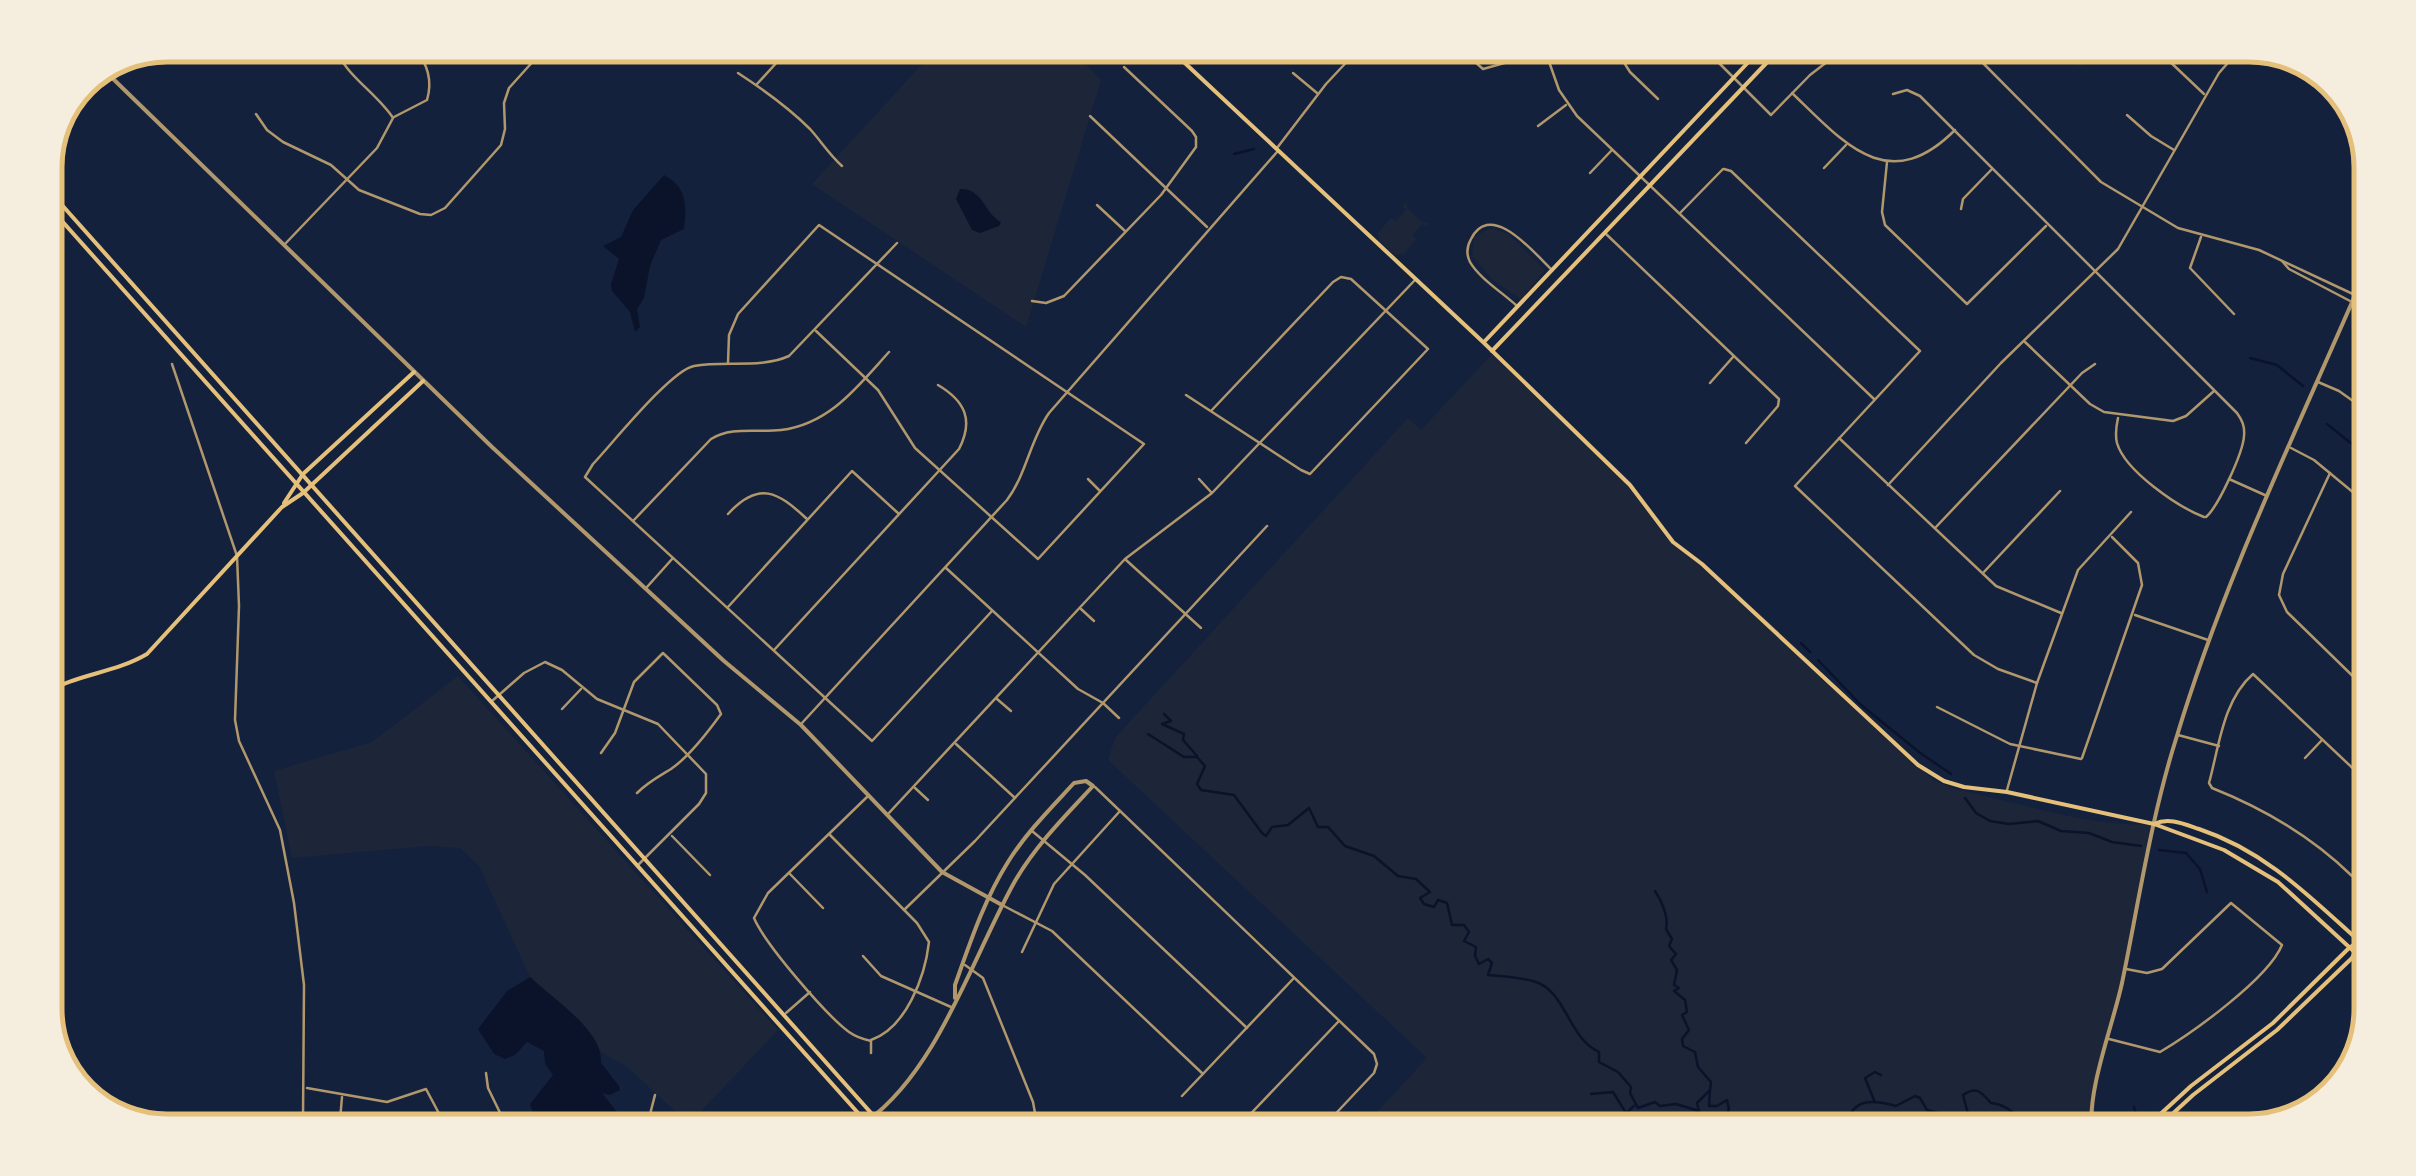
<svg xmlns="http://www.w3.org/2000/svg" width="2416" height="1176" font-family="Cabin,sans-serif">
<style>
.green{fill:#1d2539}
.water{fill:#0b132b}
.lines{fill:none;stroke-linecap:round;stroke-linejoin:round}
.stream{stroke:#0b132b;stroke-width:2.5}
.minor{stroke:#b1986c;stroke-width:2.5}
.tertiary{stroke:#b1986c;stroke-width:4}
.secondary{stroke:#e5c07b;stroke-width:4}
.rim{fill:none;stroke:#e5c07b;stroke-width:5}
</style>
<rect width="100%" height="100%" fill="#14213d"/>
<!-- green -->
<g class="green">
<polygon points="936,49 1090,50 1082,60 1101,80 1026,327 812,184"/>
<polygon points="1407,201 1407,208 1423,223 1430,222 1426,227 1422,224 1413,235 1416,239 1404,254 1395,255 1379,241 1378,233 1391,218 1396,221 1406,210 1403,206"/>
<polygon points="1490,228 1508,234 1545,270 1521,299 1493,280 1472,256 1474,237"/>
<path d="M1494 352 1634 491 1678 548 1765 618 1933 780 1954 789C2013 801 2095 829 2154 824L2095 1099V1130L1364 1126 1427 1058 1108 760 1115 738 1408 418 1421 430Z"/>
<polygon points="458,676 778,1030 691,1122 687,1122 626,1066 602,1053 588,1031 530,977 479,866 460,848 427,846 292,858 274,771 372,742"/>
</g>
<!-- water -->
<g class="water">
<path d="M664 175C687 187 687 206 684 229L661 240 650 266 644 298 637 309 640 327 635 332 630 312 612 291 611 284 619 259 603 246 621 237 633 210Z"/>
<path d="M960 189C983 188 984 213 1001 222L999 226 980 233 972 230 956 199Z"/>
<path d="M530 977C552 998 604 1031 601 1063L619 1086 620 1090 610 1095 602 1093 617 1112 616 1122 584 1121 573 1112 559 1121 535 1119 530 1104 553 1075 545 1064 544 1051 527 1042 515 1055 505 1059 494 1054 478 1029 507 991Z"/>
</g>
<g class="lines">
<!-- stream -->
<g class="stream">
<polyline points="1234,154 1254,149"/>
<polyline points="2250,358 2277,365 2303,386"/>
<polyline points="2327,424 2367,456"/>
<polyline points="1801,643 1810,652"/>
<polyline points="1818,660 1860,704 1919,752 1951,774"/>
<polyline points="1164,714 1171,721 1162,724 1184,734 1183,740 1197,756"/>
<path d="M1148 734 1184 757H1197L1205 766 1197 784 1201 790 1234 795 1262 833 1266 836 1272 827 1288 825 1309 808 1318 827H1328L1345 846 1374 856 1398 876 1416 879 1430 892 1420 898 1424 904 1434 907 1438 900 1447 903 1452 925H1464L1469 932 1464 941 1476 947 1475 956 1479 964 1488 959 1492 963 1488 975C1503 976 1521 977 1536 982 1566 992 1569 1039 1599 1052V1062L1618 1072 1631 1087 1630 1093 1638 1108 1655 1102 1660 1106 1676 1104 1699 1111 1697 1103 1710 1090 1709 1106H1717L1727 1100 1729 1109 1722 1125 1730 1128"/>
<polyline points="1965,798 1976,813 1990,821 2009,824 2038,821 2061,831 2089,833 2112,842 2141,846"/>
<polyline points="2159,850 2186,853 2200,869 2207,892"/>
<path d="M1655 891C1662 901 1669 918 1666 929L1672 939 1669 946 1676 954 1671 960 1677 970 1674 985 1679 988 1674 991 1685 1000 1687 1012 1682 1015 1689 1030 1682 1039 1683 1046 1695 1052 1698 1067 1711 1082 1710 1090"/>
<polyline points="1591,1094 1613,1092 1626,1113 1634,1106"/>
<polyline points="1874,1100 1865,1078 1875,1072 1881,1075"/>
<polyline points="1749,1128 1756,1124 1761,1128"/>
<polyline points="1777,1128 1797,1128"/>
<polyline points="1807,1128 1809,1126 1815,1128"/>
<polyline points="1823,1129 1823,1124 1830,1117 1839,1121 1846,1116"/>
<path d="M1846 1129C1850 1098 1871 1099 1896 1106L1915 1096 1920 1098 1927 1110 1965 1120 1968 1114 1963 1095C1977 1085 1982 1093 1991 1103 2011 1104 2021 1124 2040 1130"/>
<polyline points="2099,1129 2132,1127 2138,1120 2134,1107"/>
</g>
<!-- minor -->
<g class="minor">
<polyline points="796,49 811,62"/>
<polyline points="1465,53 1483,69 1540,53"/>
<polyline points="1546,53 1559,90 1577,116 1874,399"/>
<polyline points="1618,53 1630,72 1658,99"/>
<polyline points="1710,54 1771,115 1810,75 1836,55"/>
<polyline points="1975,55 2101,182 2178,228 2259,250 2355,295"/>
<polyline points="2072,56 2080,63"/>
<polyline points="2165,57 2204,94"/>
<polyline points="2263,57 2270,64"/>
<path d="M738 73C764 90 788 107 810 129 821 141 828 153 842 166"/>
<polyline points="1293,73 1317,93"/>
<polyline points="757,84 789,49"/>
<path d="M1792 93C1844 143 1888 197 1955 130"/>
<path d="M1893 94 1907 90 1920 96 2237 413C2242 420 2245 426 2244 436 2243 453 2218 507 2206 517"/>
<polyline points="256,114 267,130 283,142 331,165 359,190 420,214 431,215 445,208 501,145 505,129 504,103 509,88 546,47"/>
<polyline points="2127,115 2151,136 2174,150"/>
<polyline points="1090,116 1207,227"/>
<path d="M394 117 427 100C433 80 427 65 416 48"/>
<polyline points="1538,126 1566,105"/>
<polyline points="1277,148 1326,84 1356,52"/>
<polyline points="1887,162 1882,212 1885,225 1967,304 2046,226"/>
<polyline points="1824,168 1846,145"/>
<polyline points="1724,169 1731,171 1920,351 1795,486 1974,655 1998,669 2037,683"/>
<polyline points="1590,173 1611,151"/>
<polyline points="1097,205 1125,231"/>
<polyline points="1961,209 1963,199 1992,169"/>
<polyline points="1680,213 1723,169"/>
<polyline points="1605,233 1779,399 1778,406 1746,443"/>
<polyline points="2201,237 2190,268 2234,314"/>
<path d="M897 243 789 356C760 369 725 360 694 366 671 370 612 444 593 464L585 477 872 741 992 611"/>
<path d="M284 245 377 148 393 118C377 93 343 74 335 46"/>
<polyline points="2282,261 2289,269 2352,302"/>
<polyline points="1032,301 1046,303 1064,296 1161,195 1196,147 1196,137 1192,131 1124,67"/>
<path d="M1517 306C1503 293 1479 278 1470 262 1466 254 1467 246 1471 239 1491 199 1535 254 1552 270"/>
<polyline points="2025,342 2090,404 2104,412 2173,421 2186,416 2214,391"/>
<polyline points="728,363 729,335 738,314 819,225 1144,444 1038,559 915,448 878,390 816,331"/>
<polyline points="172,364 237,556 239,606 235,720 239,741 280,830 294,903 304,985 303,1120"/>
<polyline points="2318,382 2339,391 2367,411"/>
<polyline points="1710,383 1733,357"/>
<polyline points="1186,395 1301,470 1310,474 1428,349 1351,279 1341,277 1333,282 1211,411"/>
<path d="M2118 418C2116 427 2115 435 2117 443 2125 471 2178 507 2204 517"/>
<polyline points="1839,438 1996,586 2061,613"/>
<polyline points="2291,448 2314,460 2366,503"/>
<polyline points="2330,473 2283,574 2279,595 2287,612 2364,687"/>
<polyline points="1088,479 1100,491"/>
<polyline points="1199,479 1211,492"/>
<polyline points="2229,479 2267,496"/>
<polyline points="1888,485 2001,363 2118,249 2219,73 2233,57"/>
<path d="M728 514C759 480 778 492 807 519"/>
<path d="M633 521 711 439C732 426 757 433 781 430 830 424 858 386 889 352"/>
<polyline points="1936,527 2082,373 2095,364"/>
<polyline points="1126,560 1201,628"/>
<polyline points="946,568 1078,689 1103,703 1119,718"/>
<polyline points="1983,573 2060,491"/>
<polyline points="647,587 673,558"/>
<polyline points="2365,592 2354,579 2366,550"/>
<polyline points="728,607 852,471 899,514"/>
<polyline points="1081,609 1094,621"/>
<polyline points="2135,615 2208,640"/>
<path d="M775 649 959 449C974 420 965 401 938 385"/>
<polyline points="997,699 1011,711"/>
<polyline points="492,701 524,673 545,662 562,670 597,699 658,724 706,774 706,793 699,804 638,865"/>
<polyline points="1937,707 2010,744 2081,759"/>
<polyline points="562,709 581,689"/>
<path d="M802 723 1007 500C1027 473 1030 440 1049 413L1277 152"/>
<polyline points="2178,735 2219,746"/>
<polyline points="956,744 1015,798"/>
<path d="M601 753 615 733 634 682 663 653 717 705 721 714C708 732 690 756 671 769 658 777 648 782 637 793"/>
<polyline points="2082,758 2142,585 2138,563 2112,537"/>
<polyline points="2305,758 2322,740"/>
<polyline points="1095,787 1374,1054 1377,1064 1374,1073 1324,1126"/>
<polyline points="915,788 928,800"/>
<polyline points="2007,790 2037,683 2078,570 2131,512"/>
<path d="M867 797 768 893 754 918C765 944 826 1015 849 1032 856 1037 862 1039 871 1041"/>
<polyline points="888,814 1125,559 1212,493 1415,280"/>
<polyline points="1032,831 1085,875 1247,1028"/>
<path d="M830 835 917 923 929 942C925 977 906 1028 871 1040"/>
<polyline points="672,836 710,875"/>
<polyline points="789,873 823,908"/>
<path d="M2361 874 2352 876C2311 836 2265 809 2212 788L2209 783C2219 747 2223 700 2253 674L2362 777"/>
<polyline points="1004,906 1052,931 1203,1074"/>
<polyline points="904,910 975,841 1267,526"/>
<polyline points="1022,952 1054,884 1120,811"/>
<polyline points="863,956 881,976 951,1007"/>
<polyline points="965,965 983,978 1033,1102 1037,1124"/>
<polyline points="786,1013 810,992"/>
<path d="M2109 1039 2160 1052C2192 1033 2268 979 2282 945L2231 903 2162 969 2147 973 2126 969"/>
<polyline points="871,1053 871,1042"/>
<polyline points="486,1073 488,1088 504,1121"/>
<polyline points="307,1088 387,1102 426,1089 443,1121"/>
<polyline points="1182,1096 1293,979"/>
<polyline points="340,1120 342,1097"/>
<polyline points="648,1122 655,1095"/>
<polyline points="1240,1125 1338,1022"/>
</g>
<!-- tertiary -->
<g class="tertiary">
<polyline points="105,71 492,447 724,661 801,725 942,872 1002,905"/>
<path d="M867 1121C938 1070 973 956 1015 881 1036 845 1065 816 1093 786L1086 781 1074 783C1051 808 1026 833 1008 862 984 900 970 943 955 985V998"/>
<path d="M2092 1130C2087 1090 2113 1025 2122 983 2139 901 2151 818 2176 739 2225 575 2302 420 2369 263"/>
</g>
<!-- secondary -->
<g class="secondary">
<polyline points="1172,51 1483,342 1630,485 1673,542 1702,564 1918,765 1944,781 1964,787 2007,792 2154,824 2224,850 2278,882 2360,957"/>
<polyline points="45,186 880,1123"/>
<polyline points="45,202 867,1123"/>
<polyline points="1484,342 1756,54"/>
<polyline points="1492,351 1775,54"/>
<polyline points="284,503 303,474 414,372"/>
<path d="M45 693C77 674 115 673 147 654L282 507 303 493 423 381"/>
<path d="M2154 824C2169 817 2184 824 2199 829 2265 851 2309 896 2359 941"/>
<polyline points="2143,1130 2191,1086 2273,1023 2349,948 2360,941"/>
<polyline points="2155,1130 2193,1095 2277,1030 2352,958 2360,943"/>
</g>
</g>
<!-- crop -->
<path d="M0 0H2416V1176H0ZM167 62H2249A105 105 0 0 1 2354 167V1009A105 105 0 0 1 2249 1114H167A105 105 0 0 1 62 1009V167A105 105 0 0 1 167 62Z" fill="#f5edde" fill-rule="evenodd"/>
<path class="rim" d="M167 62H2249A105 105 0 0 1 2354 167V1009A105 105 0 0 1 2249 1114H167A105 105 0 0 1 62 1009V167A105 105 0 0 1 167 62Z"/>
</svg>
